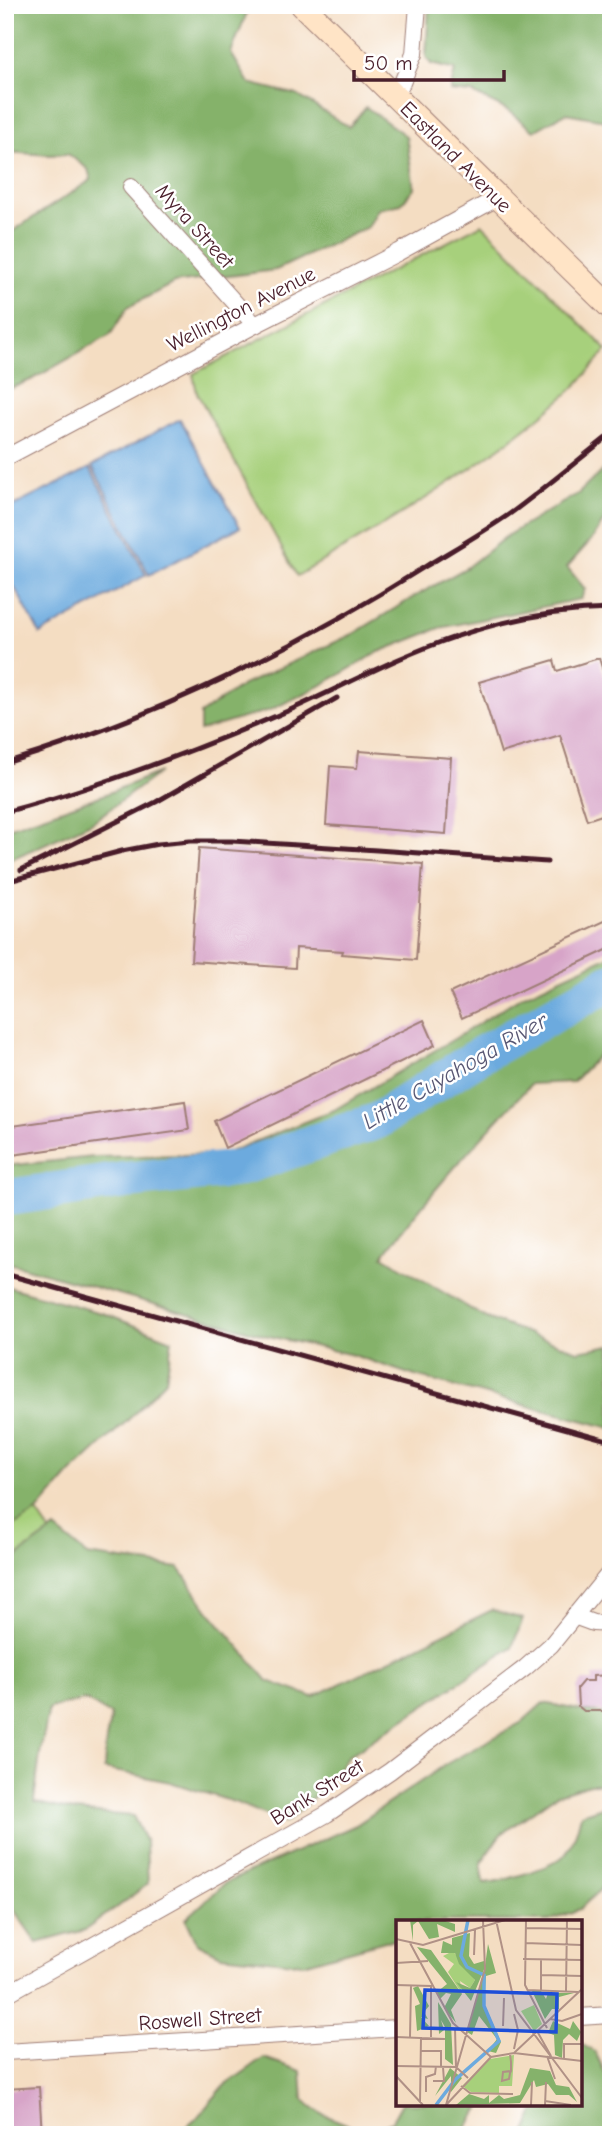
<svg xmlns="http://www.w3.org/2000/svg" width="616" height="2140" font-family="'Comic Neue',sans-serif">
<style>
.green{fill:#a7d07b;stroke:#787853;stroke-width:2}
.forest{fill:#85b26b;stroke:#68684b;stroke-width:2}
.water{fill:#6caade;stroke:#5b6484;stroke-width:2}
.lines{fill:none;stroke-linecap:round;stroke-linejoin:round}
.river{stroke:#6caade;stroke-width:37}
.building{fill:#d7a4c8}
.street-casing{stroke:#9f7e76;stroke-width:18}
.secondary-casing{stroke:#9f7e76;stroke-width:25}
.street{stroke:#fff;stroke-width:16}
.secondary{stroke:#ffe4c6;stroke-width:23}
.rail{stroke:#4a1f2b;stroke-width:5}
.labels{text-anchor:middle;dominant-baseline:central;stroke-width:5;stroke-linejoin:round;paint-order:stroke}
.street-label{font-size:21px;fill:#4a1f2b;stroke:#fff}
.water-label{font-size:23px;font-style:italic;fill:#585773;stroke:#fff}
.inset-river{fill:none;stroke:#6caade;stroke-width:3.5}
.inset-road{fill:none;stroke:#b09186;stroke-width:2}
.view{fill:#1d4ed8;fill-opacity:0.15;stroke:#1d4ed8;stroke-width:3.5}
.inset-edge{fill:none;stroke:#4a1f2b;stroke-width:3.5}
</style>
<rect width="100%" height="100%" fill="#fff"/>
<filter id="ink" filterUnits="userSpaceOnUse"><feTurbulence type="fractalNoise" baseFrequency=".0143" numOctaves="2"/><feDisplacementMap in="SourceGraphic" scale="14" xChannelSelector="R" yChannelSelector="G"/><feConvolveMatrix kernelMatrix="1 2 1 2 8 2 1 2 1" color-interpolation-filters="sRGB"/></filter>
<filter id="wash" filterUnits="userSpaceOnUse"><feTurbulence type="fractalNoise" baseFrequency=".00686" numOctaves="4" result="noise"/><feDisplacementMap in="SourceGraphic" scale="28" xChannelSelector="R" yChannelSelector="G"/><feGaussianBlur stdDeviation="1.57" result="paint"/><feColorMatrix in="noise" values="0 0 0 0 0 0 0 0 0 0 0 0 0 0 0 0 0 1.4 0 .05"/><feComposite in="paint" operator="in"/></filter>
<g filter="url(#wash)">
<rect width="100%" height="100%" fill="#f4ddc2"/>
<!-- green -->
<g class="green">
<path d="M482 224 607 350C594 365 582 381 567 394 485 466 391 521 297 576L197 393 193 374Z"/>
<polygon points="37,1512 51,1533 20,1554 5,1581 5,1531"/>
</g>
<!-- forest -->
<g class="forest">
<polygon points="5,5 250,5 231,53 249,83 297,95 349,127 366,107 406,136 414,188 401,204 378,209 368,227 276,270 174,283 128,307 110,335 33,379 5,391 5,236 91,180 88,169 68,154 50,155 5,152"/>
<polygon points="429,5 611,5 611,123 599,119 566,113 534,131 507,110 472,93 450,91 455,70 431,64 426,57"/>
<polygon points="611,462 611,510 593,538 567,567 585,589 581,599 440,628 379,652 318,687 270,710 200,731 200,714 243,685 353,634 417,595 466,568 508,535 579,493"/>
<polygon points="160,772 91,823 5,862 5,829 106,794"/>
<path d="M611 955V1042L573 1082 531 1084C479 1139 428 1195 383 1256L486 1318 578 1351 611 1345V1428L415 1376 353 1355 264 1335 5 1262V1166L94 1157 224 1154 334 1110 459 1036 522 996Z"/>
<polygon points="5,1286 105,1314 172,1340 166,1380 131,1417 71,1473 37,1512 5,1531"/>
<polygon points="55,1529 87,1555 179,1568 208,1610 268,1681 313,1697 492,1610 523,1619 512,1647 347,1757 318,1794 285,1823 237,1803 170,1782 104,1769 106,1740 111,1715 85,1700 49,1708 40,1754 34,1802 74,1811 133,1816 146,1842 148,1884 85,1930 37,1943 5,1897 5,1581 20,1554"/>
<path d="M543 1703 589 1712 611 1714V1784H590L558 1794 500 1835 481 1863 484 1883C500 1882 556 1867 565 1854 574 1843 578 1828 581 1814L611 1804V1882L607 1883 580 1909 549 1921H397V1940L385 1941 303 1964 221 1955 197 1943 186 1919 225 1883 356 1825 448 1763 522 1722Z"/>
<polygon points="579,2043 595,2052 611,2085 611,2135 525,2135 538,2103 579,2103"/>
<polygon points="264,2058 301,2071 303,2100 322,2114 368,2133 392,2121 402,2103 484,2103 461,2135 177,2135 196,2119 224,2086"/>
</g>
<!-- water -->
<g class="water">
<polygon points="180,419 240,527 149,575 92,466"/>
<polygon points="90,468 146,575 40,634 5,570 5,510"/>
</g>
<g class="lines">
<!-- river -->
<polyline class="river" points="5,1198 121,1181 236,1169 377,1121 482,1054 611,982"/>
</g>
<g id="blocks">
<!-- building -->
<g class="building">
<polygon points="599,658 611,696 611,812 587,820 560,735 501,753 479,682 554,660 557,671"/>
<polygon points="359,751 451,758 446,834 326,825 330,766 357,768"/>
<polygon points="199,848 423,864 416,960 342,954 343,951 296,948 295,968 191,961"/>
<polygon points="611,918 611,948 462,1018 450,993"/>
<polygon points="424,1020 435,1045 225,1148 214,1121"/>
<polygon points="185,1101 189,1130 5,1156 5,1127"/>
<polygon points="611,1675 611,1711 584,1711 578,1706 577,1688 583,1681 593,1681 593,1676"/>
<polygon points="39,2087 42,2135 5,2135 5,2089"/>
</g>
</g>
</g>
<g filter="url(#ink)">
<use href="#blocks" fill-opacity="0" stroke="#9f7e76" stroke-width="2"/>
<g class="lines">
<!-- street casing -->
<g class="street-casing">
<g id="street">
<polyline points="396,97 414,54 418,5"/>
<polyline points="131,187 255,325"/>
<polyline points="5,458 255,325 399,252 497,198"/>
<polyline points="574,1616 593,1623 611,1624"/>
<polyline points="5,1995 327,1814 390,1771 525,1668 551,1645 611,1571"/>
<polyline points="579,2017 611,2015"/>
<polyline points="5,2052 397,2028"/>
</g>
</g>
<!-- secondary casing -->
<g class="secondary-casing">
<polyline id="secondary" points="302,5 611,308"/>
</g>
<!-- street -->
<use href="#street" class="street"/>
<!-- secondary -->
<use href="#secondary" class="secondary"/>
<!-- rail -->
<g class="rail">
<path d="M5 763C154 718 295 649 426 566 454 549 484 532 511 513 545 488 578 460 611 434"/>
<path d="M5 812C103 786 197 750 290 710 344 686 398 656 455 637 504 620 559 610 611 609"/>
<polyline points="21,870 156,802 337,698"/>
<polyline points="5,882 122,851 158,844 190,841 232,841 377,850 547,862"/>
<polyline points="5,1274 611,1441"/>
</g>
</g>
</g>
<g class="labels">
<!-- street labels -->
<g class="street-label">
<text transform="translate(456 157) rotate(45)">Eastland Avenue</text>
<text transform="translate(195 226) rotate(48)">Myra Street</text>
<text transform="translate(241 309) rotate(-27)">Wellington Avenue</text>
<text transform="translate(317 1792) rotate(-32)">Bank Street</text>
<text transform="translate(200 2019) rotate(-4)">Roswell Street</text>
</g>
<!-- water labels -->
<g class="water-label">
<text transform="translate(455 1071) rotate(-30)">Little Cuyahoga River</text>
</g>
</g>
<!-- overview -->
<g transform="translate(396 1920)">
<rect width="186" height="186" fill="#f4ddc2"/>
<path d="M57 31 79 60 74 68 64 61 66 74 52 52 58 44 47 36ZM138 85 146 104 138 111 125 91ZM118 135 116 166H103V173L75 172 66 166 94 139Z" fill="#a7d07b"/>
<path d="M14 0H46L59 4V12L41 4 43 17 33 19 22 1 17 5V21ZM74 13 73 36 78 44 88 41 89 46 92 24 100 53 90 56 89 69V86L105 122 100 133 92 131 101 119 83 96 76 115 71 112 89 47 75 81 60 62 74 68 79 60 63 44 59 33H45L47 21 56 25V18ZM21 27 35 30 66 74 55 90 60 103 48 88 55 74 50 73 44 79 41 72 51 64ZM22 66 33 86 28 92 32 99 25 97 33 106 21 111 19 86 24 84 17 68ZM136 71H145L150 79 152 73H178L163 77V89H156L149 99ZM42 82 55 104 57 145 49 139V107L45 100 48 110 43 114ZM157 101 174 109 177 101 185 112 181 121 173 114 167 120 166 138 159 135 158 115 152 113ZM54 148 66 158 55 172V156L39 176ZM134 148 154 151 160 165 173 167 181 182 173 175H160L152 164 140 167 138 160 124 183 60 185 73 174 88 179 93 175V183L103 175 108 179 124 175Z" fill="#85b26b"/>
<path class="inset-river" d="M40 185 59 160 103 121 88 86V55L71 47 65 36 72 0"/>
<path class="inset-road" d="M100 0 120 90 186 178M130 0 129 65 151 108M130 8 186 9M0 19 27 25 109 0M14 23 57 103 95 137M129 23 186 25M78 35 79 10M127 39 186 40M0 43 32 41M145 55 186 56M0 65 35 66V117M131 70 182 72M145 70V39M170 71 171 0M118 94 122 110 118 129M154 99 166 101 186 94M107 106 108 78M59 108 60 147M141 111 155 136M0 117 49 119M14 117 15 65M25 131H45V146M118 133 186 69M114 134 115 142V151L114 153 113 159 106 161 107 152 115 151M151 136 159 159M168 139V124H186M0 146 60 147 72 158M0 156 27 185M37 161H48L47 147M65 166 74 173 117 174M30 172V157L39 154 40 146M149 181 175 185M24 182 25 117M50 185 95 137 118 133 186 141M50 185 89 49 87 0M135 185 136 162M149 185 150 162"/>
<path class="view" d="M29 70 161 74 160 112 27 108Z"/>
<rect width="186" height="186" class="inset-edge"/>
</g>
<!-- margin -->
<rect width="616" height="2140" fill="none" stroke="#fff" stroke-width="28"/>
<!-- scale -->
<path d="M354 70v10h150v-10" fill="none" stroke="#4a1f2b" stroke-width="3.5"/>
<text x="364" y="70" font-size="21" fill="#4a1f2b" stroke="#ffffff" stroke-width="5" paint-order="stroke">50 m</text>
</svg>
